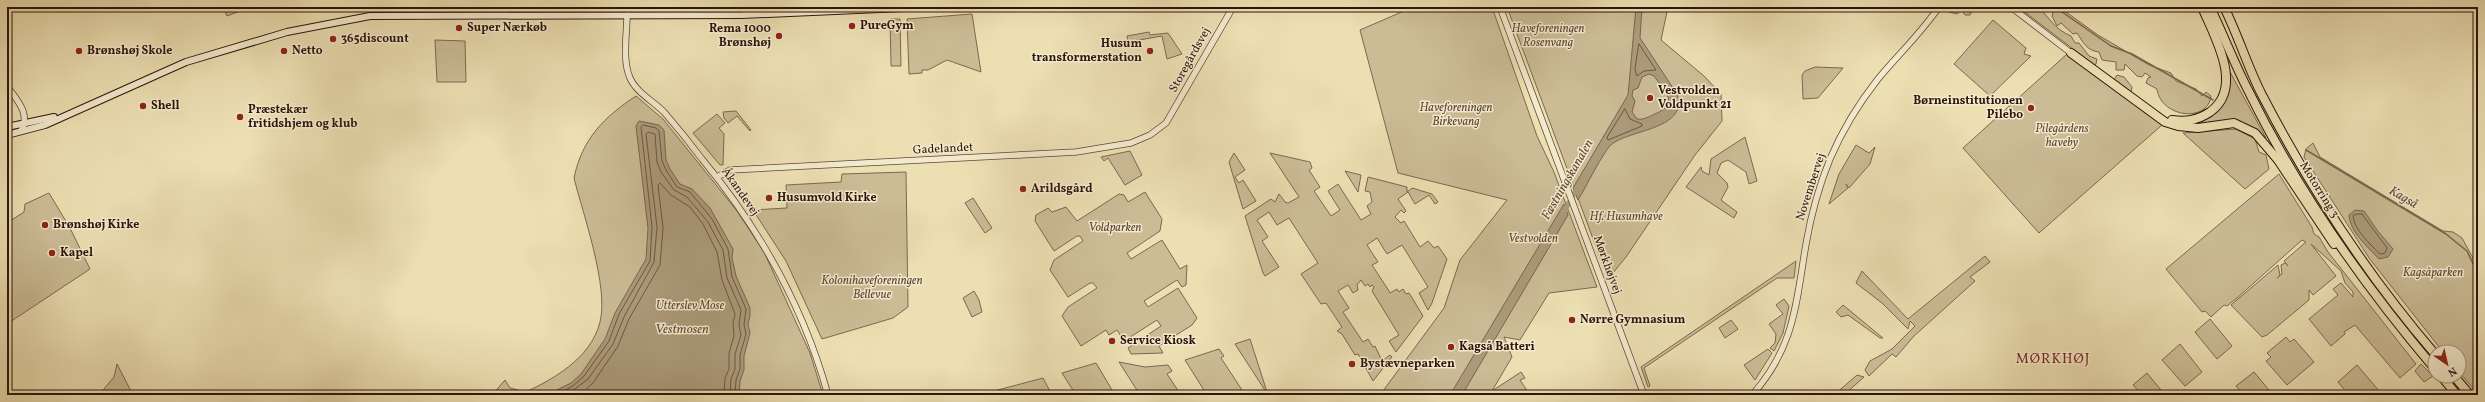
<svg xmlns="http://www.w3.org/2000/svg" width="2485" height="402" font-family="Vollkorn,serif">
<style>
.green{fill:#cbbc96;stroke:#7c6850}
.water{fill:#ab9a79;stroke:#78644d;fill-rule:evenodd}
.lines{fill:none;stroke-linecap:round;stroke-linejoin:round}
.shore{stroke:#6c5742;stroke-width:1}
.stream{stroke:#78644d;stroke-width:1.5}
.canal{stroke:#ab9a79;stroke-width:5}
.tertiary-casing{stroke:#5c4735;stroke-width:7}
.secondary-casing{stroke:#2c140b;stroke-width:8}
.motorway-casing{stroke:#2c140b;stroke-width:10}
.tertiary{stroke:#f3eacd;stroke-width:5.5}
.secondary{stroke:#f3eacd;stroke-width:6}
.motorway{stroke:#ecdfb2;stroke-width:8}
.poi-dot{fill:#8f2418;stroke:#f3eacd;stroke-width:1.5}
.labels{text-anchor:middle;dominant-baseline:central;stroke-width:3;stroke-linejoin:round;paint-order:stroke}
.poi-label{font-size:12px;font-weight:bold;fill:#2c140b;stroke:#f3eacd;text-anchor:start}
.park-label{font-size:12px;font-style:italic;fill:#5c4635;stroke:#f3eacd}
.street-label{font-size:12px;fill:#2c140b;stroke:#f3eacd}
.water-label{font-size:13px;font-style:italic;fill:#5f4a37;stroke:#f3eacd}
.quarter-label{font-size:14px;letter-spacing:1px;fill:#7a1f14;stroke:#f3eacd}
</style>
<rect width="100%" height="100%" fill="#ecdfb2"/>
<filter id="stains"><feTurbulence type="fractalNoise" baseFrequency=".005" numOctaves="4"/><feColorMatrix values="0 0 0 0 .2 0 0 0 0 .09 0 0 0 0 .02 0 0 0 .5 -.17"/></filter>
<radialGradient id="worn" r=".72"><stop offset=".6" stop-color="#630" stop-opacity="0"/><stop offset="1" stop-color="#630" stop-opacity=".3"/></radialGradient>
<!-- green -->
<g class="green">
<polygon points="223,7 250,7 227,16"/>
<polygon points="1413,7 1492,7 1537,136 1554,172 1597,287 1549,293 1520,340 1504,337 1512,357 1492,391 1521,372 1525,378 1520,380 1530,395 1380,395 1444,308 1460,260 1507,200 1398,173 1360,30"/>
<polygon points="1507,7 1668,7 1661,40 1704,76 1721,94 1722,121 1695,155 1626,257 1608,279"/>
<polygon points="1950,7 1971,7 1972,11 1970,15 1965,15 1962,10 1957,14 1949,12"/>
<path d="M2018 7H2038C2050 18 2054 29 2071 36L2075 43H2079L2089 56 2097 59 2096 64 2094 65Z"/>
<path d="M2047 7H2059L2098 35 2149 65 2171 73 2176 81 2196 89 2202 96 2206 92 2211 96C2208 123 2161 118 2157 89L2146 83 2148 78 2151 77 2145 73 2142 77 2137 76 2125 64 2124 70H2116V62L2102 60 2099 52C2087 51 2083 42 2077 33L2073 34 2061 23 2057 26 2052 16 2053 12Z"/>
<polygon points="972,14 981,72 947,60 928,70 922,70 922,73 909,74 907,19"/>
<polygon points="890,19 900,19 901,66 891,66"/>
<polygon points="1993,20 2026,48 2024,54 2031,56 1990,96 1954,64"/>
<polygon points="1149,32 1150,35 1168,33 1182,54 1167,59 1162,36 1128,42 1127,36"/>
<polygon points="435,40 465,41 466,82 437,82"/>
<polygon points="2067,54 2162,125 2039,233 1963,148"/>
<polygon points="1815,67 1843,68 1818,98 1803,99 1802,75 1805,71"/>
<path d="M2229 70 2266 138 2254 129 2201 124 2183 125C2216 120 2233 105 2229 70Z"/>
<polygon points="2117,75 2124,77 2132,87 2131,93 2114,80"/>
<path d="M636 96 663 119 737 211 764 252 810 353 823 395H519C551 381 591 359 600 322 609 287 583 214 574 178 582 139 604 117 636 96Z"/>
<polygon points="736,111 751,130 750,131 737,116 728,123 724,118 723,112"/>
<polygon points="717,114 725,123 719,128 724,134 723,165 720,165 693,133"/>
<polygon points="2236,129 2255,139 2259,152 2266,155 2269,169 2245,189 2183,133"/>
<polygon points="1745,137 1757,181 1749,184 1746,172 1728,160 1721,163 1717,173 1727,183 1728,187 1721,200 1737,212 1734,218 1686,187 1701,167 1702,171 1709,175 1711,159"/>
<polygon points="2313,143 2320,157 2443,231 2453,232 2462,238 2478,267 2478,394 2459,372 2459,352 2443,352 2369,258 2304,157 2306,149"/>
<polygon points="1856,145 1869,153 1875,147 1870,164 1849,188 1846,184 1848,188 1829,204 1839,174"/>
<polygon points="1130,151 1142,175 1125,185 1108,158 1104,161 1101,157"/>
<polygon points="1234,153 1245,170 1235,177 1239,183 1243,180 1256,201 1243,209 1229,162"/>
<polygon points="1270,153 1310,162 1312,168 1309,170 1320,187 1314,191 1331,216 1340,210 1328,191 1338,184 1361,220 1371,214 1367,206 1372,202 1370,192 1365,191 1368,177 1407,187 1407,192 1412,188 1432,194 1438,202 1435,204 1429,195 1415,204 1408,192 1398,199 1406,211 1404,213 1401,210 1395,217 1401,223 1404,221 1420,247 1428,241 1434,248 1438,246 1447,259 1432,303 1428,310 1419,293 1428,287 1402,245 1387,254 1377,238 1367,245 1378,262 1372,265 1389,291 1390,293 1397,289 1399,292 1403,289 1406,294 1409,293 1423,316 1396,352 1389,341 1399,335 1372,291 1374,287 1372,285 1370,287 1368,284 1365,286 1361,280 1357,285 1358,290 1353,293 1348,285 1338,291 1349,308 1343,312 1363,342 1368,339 1373,347 1375,346 1382,361 1390,355 1392,357 1373,381 1358,354 1355,355 1342,334 1337,331 1342,327 1326,303 1321,304 1301,274 1318,263 1289,218 1277,225 1269,212 1257,220 1268,237 1262,241 1279,267 1265,276 1263,273 1245,216 1271,199 1275,202 1279,194 1285,202 1288,203 1299,197"/>
<polygon points="1345,171 1361,175 1358,192"/>
<polygon points="906,172 908,307 893,318 822,339 786,261 753,210 787,208 786,185 841,182 842,174"/>
<polygon points="2279,174 2312,227 2314,234 2319,237 2328,252 2416,364 2400,378 2355,325 2344,332 2345,334 2331,346 2309,319 2338,295 2333,289 2341,283 2353,297 2353,292 2345,283 2341,271 2311,244 2336,276 2313,295 2309,290 2309,300 2267,335 2262,337 2231,305 2278,265 2280,275 2277,278 2282,274 2281,265 2285,263 2288,266 2284,261 2306,242 2302,240 2237,298 2227,306 2224,305 2211,317 2205,311 2202,312 2166,269"/>
<polygon points="1145,192 1162,219 1160,231 1127,253 1131,259 1162,240 1180,269 1187,265 1186,285 1182,287 1177,280 1144,301 1148,307 1178,288 1197,318 1192,325 1159,346 1163,353 1131,354 1128,348 1161,326 1157,320 1124,341 1117,330 1109,335 1106,330 1081,346 1062,316 1068,307 1097,288 1093,283 1090,283 1068,297 1050,270 1054,260 1083,241 1080,236 1077,236 1054,251 1035,221 1036,215 1048,208 1052,212 1066,207 1077,221 1119,194 1124,195 1128,202"/>
<polygon points="49,193 70,228 90,269 7,324 7,223 24,212 25,204"/>
<polygon points="973,198 992,228 985,233 965,203"/>
<polygon points="1985,256 1990,262 1970,277 1975,281 1914,336 1896,357 1892,354 1869,376 1865,370 1870,361 1892,349 1915,326 1910,321 1908,329 1882,303 1856,283 1862,271 1908,319"/>
<polygon points="1796,261 1794,278 1777,278 1644,368 1650,386 1648,387 1641,367"/>
<polygon points="974,291 979,300 982,312 972,317 963,298"/>
<polygon points="1784,299 1789,306 1783,333 1774,351 1770,348 1775,343 1776,334 1769,324 1783,314 1776,305"/>
<polygon points="1843,305 1883,338 1880,338 1848,315 1841,317 1836,312"/>
<polygon points="2210,319 2232,346 2217,359 2195,332"/>
<polygon points="1731,320 1738,329 1725,338 1719,328"/>
<polygon points="2286,337 2290,342 2294,339 2314,362 2287,385 2266,361 2271,357 2267,353"/>
<polygon points="1250,339 1268,395 1235,344"/>
<polygon points="2180,344 2202,372 2185,386 2162,360"/>
<polygon points="1219,349 1224,356 1221,358 1244,393 1247,391 1249,395 1207,395 1185,360"/>
<polygon points="1768,349 1772,353 1755,380 1744,365"/>
<polygon points="1119,362 1145,367 1168,365 1172,371 1167,374 1181,395 1140,395"/>
<polygon points="1096,363 1115,395 1076,395 1062,373"/>
<polygon points="117,364 133,395 99,395 114,377"/>
<polygon points="2421,364 2433,376 2424,382 2415,371"/>
<polygon points="2357,365 2380,392 2377,395 2349,395 2338,382"/>
<polygon points="2254,372 2273,395 2244,395 2236,386"/>
<polygon points="2147,373 2165,395 2142,395 2133,385"/>
<polygon points="1857,375 1864,377 1844,395 1834,395"/>
<polygon points="1043,378 1052,395 1016,395 1015,393 1010,395 1007,390 996,395 994,391"/>
<polygon points="505,380 510,388 518,390 505,395 492,395"/>
</g>
<!-- water -->
<g class="water">
<path d="M1636 7H1642L1640 38 1677 94C1689 129 1632 129 1612 144 1604 150 1585 189 1578 200L1573 188 1628 95ZM1649 74 1654 76C1665 92 1680 103 1655 114 1648 117 1644 120 1637 119L1632 112 1635 101 1632 96 1633 90 1638 88 1642 77Z"/>
<polygon points="639,121 659,125 664,130 666,160 670,169 680,184 692,189 710,208 733,249 732,258 736,276 750,308 750,316 748,324 750,333 744,356 744,370 740,381 739,395 547,395 571,383 581,374 605,339 615,313 646,259 648,228 636,126"/>
<polygon points="1564,204 1568,215 1462,395 1450,395"/>
<path d="M2355 210 2364 211 2377 230 2393 249 2388 257 2379 259C2367 246 2350 232 2349 215Z"/>
</g>
<g class="lines">
<!-- shore -->
<g class="shore">
<polygon points="1639,44 1656,70 1644,71 1637,76 1635,70"/>
<polygon points="1625,109 1630,119 1642,124 1642,126 1608,140 1607,138"/>
<path d="M2357 214H2362L2387 248 2385 253 2380 254C2371 245 2354 230 2353 216Z"/>
<polyline points="556,395 573,386 584,376 609,341 619,314 650,261 652,227 641,127 643,125 656,128 659,131 662,161 666,170 677,187 690,192 712,219 728,249 732,277 746,309 744,325 746,334 740,355 740,369 736,380 735,395"/>
<polyline points="567,395 588,379 613,344 624,317 654,262 657,227 646,134 648,132 655,134 657,162 661,172 674,190 687,197 708,222 723,250 727,278 741,310 739,325 741,335 735,354 735,369 731,379 730,395"/>
<polyline points="580,395 593,383 618,346 629,319 660,265 663,228 658,185 660,183 671,195 690,207 703,224 717,252 722,280 735,314 733,323 734,336 729,353 729,369 725,378 724,395"/>
</g>
<!-- stream -->
<g class="stream">
<polyline points="2055,7 2111,46 2132,54 2213,100"/>
<polyline points="2306,150 2446,234 2467,251 2478,274"/>
</g>
<!-- canal -->
<polyline class="canal" points="1562,215 1578,187"/>
<!-- tertiary casing -->
<g class="tertiary-casing">
<g id="tertiary">
<polyline points="1500,7 1644,395"/>
<polyline points="2011,7 2071,53"/>
<path d="M627 15C627 34 622 60 630 78 636 92 653 101 664 112 677 127 690 143 702 159 759 228 804 308 828 395"/>
<path d="M7 86C17 100 31 114 21 131"/>
<polyline points="717,177 730,170 1076,152 1131,143 1150,135 1166,123 1233,7"/>
<path d="M1752 395C1795 347 1796 303 1806 244 1811 215 1819 186 1830 159 1842 131 1859 103 1878 79 1898 55 1921 33 1939 7"/>
</g>
</g>
<!-- secondary casing -->
<g class="secondary-casing">
<g id="secondary">
<polyline points="7,127 54,117"/>
<polyline points="7,135 45,125 186,62 287,32 370,16 742,15 925,7"/>
</g>
</g>
<!-- motorway casing -->
<g class="motorway-casing">
<g id="motorway">
<path d="M2210 7C2223 34 2234 63 2248 90 2297 190 2363 284 2435 369"/>
<path d="M2224 7C2238 35 2247 65 2261 93 2309 186 2367 275 2435 354"/>
<polyline points="2071,53 2165,122 2178,126 2198,128 2234,123 2255,133 2278,160 2334,244"/>
<path d="M2172 120C2187 122 2198 120 2210 112 2245 87 2214 36 2202 7"/>
<polyline points="2441,376 2457,395"/>
<polyline points="2454,376 2470,395"/>
</g>
</g>
<!-- tertiary -->
<use href="#tertiary" class="tertiary"/>
<!-- secondary -->
<use href="#secondary" class="secondary"/>
<!-- motorway -->
<use href="#motorway" class="motorway"/>
</g>
<!-- markers -->
<g class="poi-dot">
<circle cx="852" cy="26" r="4"/>
<circle cx="459" cy="28" r="4"/>
<circle cx="779" cy="36" r="4"/>
<circle cx="333" cy="39" r="4"/>
<circle cx="79" cy="51" r="4"/>
<circle cx="284" cy="51" r="4"/>
<circle cx="1150" cy="51" r="4"/>
<circle cx="1650" cy="98" r="4"/>
<circle cx="143" cy="106" r="4"/>
<circle cx="2031" cy="108" r="4"/>
<circle cx="240" cy="117" r="4"/>
<circle cx="1023" cy="189" r="4"/>
<circle cx="769" cy="198" r="4"/>
<circle cx="45" cy="225" r="4"/>
<circle cx="52" cy="253" r="4"/>
<circle cx="1572" cy="320" r="4"/>
<circle cx="1112" cy="341" r="4"/>
<circle cx="1451" cy="347" r="4"/>
<circle cx="1352" cy="364" r="4"/>
</g>
<g class="labels">
<!-- poi labels -->
<g class="poi-label">
<text x="860" y="26">PureGym</text>
<text x="467" y="28">Super Nærkøb</text>
<text x="771" y="29" text-anchor="end">Rema 1000<tspan x="771" dy="14">Brønshøj</tspan></text>
<text x="341" y="39">365discount</text>
<text x="1142" y="44" text-anchor="end">Husum<tspan x="1142" dy="14">transformerstation</tspan></text>
<text x="87" y="51">Brønshøj Skole</text>
<text x="292" y="51">Netto</text>
<text x="1658" y="91">Vestvolden<tspan x="1658" dy="14">Voldpunkt 21</tspan></text>
<text x="2023" y="101" text-anchor="end">Børneinstitutionen<tspan x="2023" dy="14">Pilebo</tspan></text>
<text x="151" y="106">Shell</text>
<text x="248" y="110">Præstekær<tspan x="248" dy="14">fritidshjem og klub</tspan></text>
<text x="1031" y="189">Arildsgård</text>
<text x="777" y="198">Husumvold Kirke</text>
<text x="53" y="225">Brønshøj Kirke</text>
<text x="60" y="253">Kapel</text>
<text x="1580" y="320">Nørre Gymnasium</text>
<text x="1120" y="341">Service Kiosk</text>
<text x="1459" y="347">Kagså Batteri</text>
<text x="1360" y="364">Bystævneparken</text>
</g>
<!-- park labels -->
<g class="park-label">
<text x="1548" y="29">Haveforeningen<tspan x="1548" dy="14">Rosenvang</tspan></text>
<text x="1456" y="108">Haveforeningen<tspan x="1456" dy="14">Birkevang</tspan></text>
<text x="2062" y="129">Pilegårdens<tspan x="2062" dy="14">haveby</tspan></text>
<text x="1626" y="217">Hf. Husumhave</text>
<text x="1115" y="228">Voldparken</text>
<text x="1533" y="239">Vestvolden</text>
<text x="2433" y="273">Kagsåparken</text>
<text x="872" y="281">Kolonihaveforeningen<tspan x="872" dy="14">Bellevue</tspan></text>
<text x="690" y="306">Utterslev Mose</text>
</g>
<!-- street labels -->
<g class="street-label">
<text transform="translate(1190 60) rotate(-61)">Storegårdsvej</text>
<text transform="translate(943 149) rotate(-3)">Gadelandet</text>
<text transform="translate(1811 187) rotate(-72)">Novembervej</text>
<text transform="translate(2319 190) rotate(58)">Motorring 3</text>
<text transform="translate(740 192) rotate(55)">Åkandevej</text>
<text transform="translate(1607 265) rotate(70)">Mørkhøjvej</text>
</g>
<!-- water labels -->
<g class="water-label">
<text transform="translate(1568 180) rotate(-60)">Fæstningskanalen</text>
<text transform="translate(2403 198) rotate(31)">Kagså</text>
<text x="682" y="330">Vestmosen</text>
</g>
<!-- quarter labels -->
<g class="quarter-label">
<text x="2053" y="359">MØRKHØJ</text>
</g>
</g>
<!-- margin -->
<rect width="2485" height="402" fill="none" stroke="#ecdfb2" stroke-width="24"/>
<rect x="8" y="8" width="2469" height="386" fill="none" stroke="#2c140b" stroke-width="2"/>
<rect x="12" y="12" width="2461" height="378" fill="none" stroke="#2c140b"/>
<!-- north arrow -->
<g transform="translate(2447 364) rotate(146)"><circle r="19" fill="#f3eacd" stroke="#a3947f"/>
<path d="M0-3L7 15L0 10L-7 15Z" fill="#8f2418"/>
<text y="-6" font-size="11" font-weight="bold" text-anchor="middle" fill="#2c140b">N</text>
</g>
<rect width="100%" height="100%" filter="url(#stains)"/>
<rect width="100%" height="100%" fill="url(#worn)"/>
</svg>
